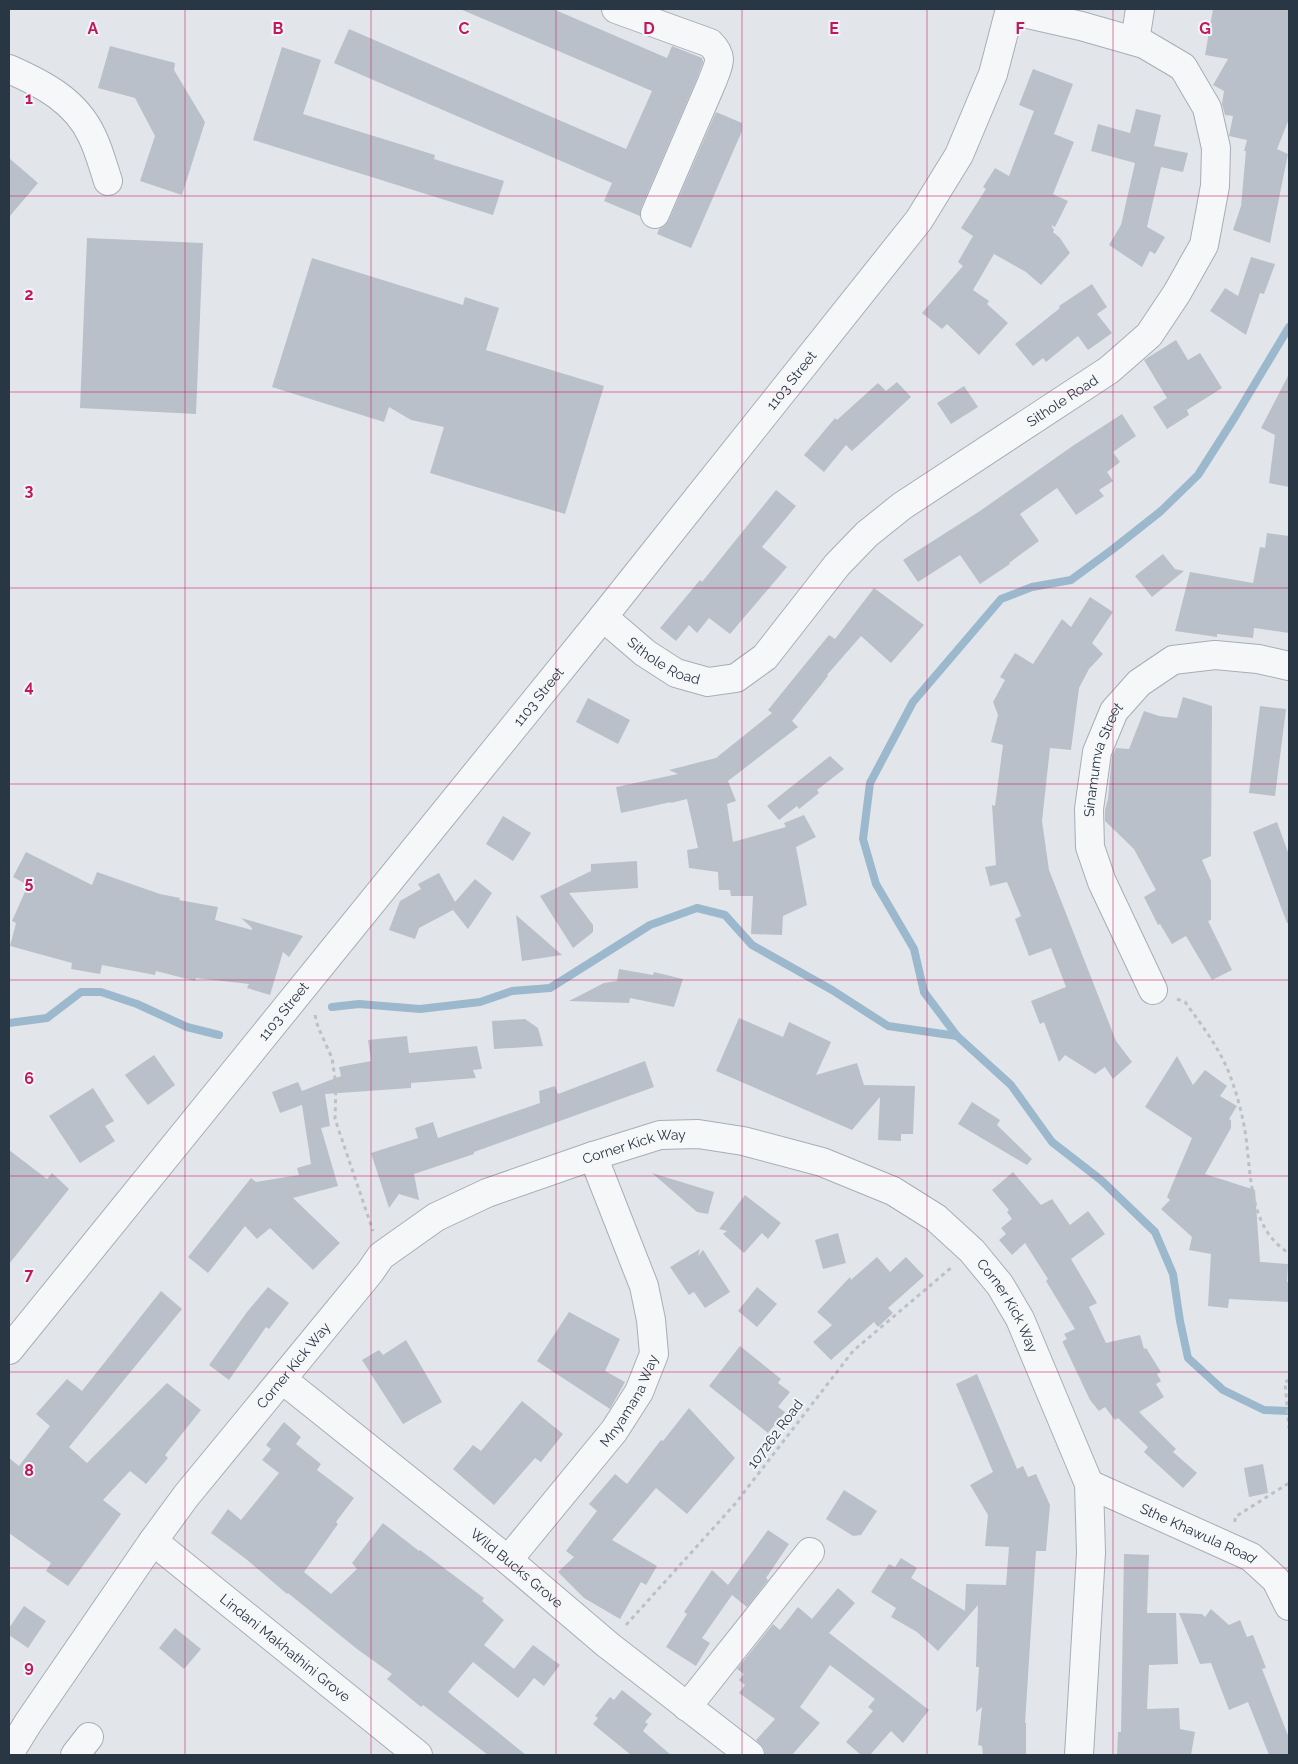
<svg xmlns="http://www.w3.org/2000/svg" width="1298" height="1764" font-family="Raleway,sans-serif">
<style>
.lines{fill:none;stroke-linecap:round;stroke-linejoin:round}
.stream{stroke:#9cb8cc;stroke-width:8}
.building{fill:#b9c0c9}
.minor-casing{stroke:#a7aeb6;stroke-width:30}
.path{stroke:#bcc1c6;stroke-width:3;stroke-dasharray:4 4;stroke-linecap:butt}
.minor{stroke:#f5f7f9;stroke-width:28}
.grid{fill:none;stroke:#c2185b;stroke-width:1;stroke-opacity:0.55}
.labels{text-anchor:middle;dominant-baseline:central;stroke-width:4;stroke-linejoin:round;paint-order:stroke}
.street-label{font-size:14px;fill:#293644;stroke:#f2f5f8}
.grid-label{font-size:16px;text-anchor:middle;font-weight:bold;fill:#c2185b;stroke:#f2f5f8;stroke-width:4;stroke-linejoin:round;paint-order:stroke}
</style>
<rect width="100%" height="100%" fill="#e2e6eb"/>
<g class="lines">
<!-- stream -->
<g class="stream">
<polyline points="1289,327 1235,417 1198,475 1161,511 1113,549 1071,580 1032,587 1001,599 913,702 870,783 863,839 876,884 914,949 924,992 957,1036 1011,1085 1052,1142 1101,1180 1155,1232 1173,1274 1180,1321 1188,1358 1223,1390 1264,1410 1289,1411"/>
<polyline points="332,1007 359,1004 420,1009 480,1002 512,991 550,988 650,925 697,908 725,915 752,945 832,990 888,1026 957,1036"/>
<polyline points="9,1023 47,1018 81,992 101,992 137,1004 187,1027 219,1035"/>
</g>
</g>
<!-- building -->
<g class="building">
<polygon points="460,9 553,9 667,58 672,46 702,58 703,62 698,76 641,208 640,216 604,201 612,183 334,63 349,29 626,149 652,91"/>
<polygon points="1213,9 1289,9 1289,119 1277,149 1288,154 1270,243 1233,230 1241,206 1246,151 1244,151 1247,140 1229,136 1233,116 1225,115 1222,104 1224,91 1213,85 1228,59 1205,55"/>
<polygon points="110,46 175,63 174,70 205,122 182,195 140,181 155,136 135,98 98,88"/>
<polygon points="282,47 321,60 303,114 435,155 434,159 504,181 493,215 253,140"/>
<polygon points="1033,69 1073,84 1054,134 1074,142 1053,194 1068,201 1055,227 1051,225 1054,230 1053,232 1060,238 1070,253 1041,285 1026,272 994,254 973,290 989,301 987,304 1008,323 979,355 947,324 942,329 922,313 963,266 958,262 973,236 961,228 986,189 983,187 995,168 1009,176 1034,111 1019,105"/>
<polygon points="1136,109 1161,115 1154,146 1188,153 1183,172 1161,167 1147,227 1165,237 1155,254 1150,251 1142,267 1109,245 1121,225 1135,163 1091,151 1098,124 1130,133"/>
<polygon points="716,112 742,123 742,131 691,248 657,234 659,229 665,226 669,220"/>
<polygon points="9,158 38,183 9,217"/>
<polygon points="87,238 203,243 196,414 80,408"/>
<polygon points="1251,257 1275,264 1264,294 1260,293 1246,335 1210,311 1225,288 1238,296"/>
<polygon points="312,258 463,305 465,297 499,308 486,350 604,386 565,514 430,473 444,427 411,420 389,407 384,422 272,387"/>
<polygon points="1092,284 1107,307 1097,314 1112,333 1088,350 1078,336 1046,362 1043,358 1033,366 1015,344 1060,308 1059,306"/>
<polygon points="1176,340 1188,360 1200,353 1222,388 1187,410 1189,415 1167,429 1153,407 1167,398 1144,360"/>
<polygon points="1289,374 1289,487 1269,483 1275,435 1261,428"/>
<polygon points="897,382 911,397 852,451 846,445 824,472 804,455 835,418 837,420 878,383 886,391"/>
<polygon points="964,386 978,407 951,424 937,403"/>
<polygon points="1122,414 1136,436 1113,452 1120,462 1107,472 1113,481 1099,490 1104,496 1076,515 1057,488 1020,514 1039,541 1009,563 1010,564 980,584 960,555 918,582 903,560 980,511 1074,445"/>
<polygon points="776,490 796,506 762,547 787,567 730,634 709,618 697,633 689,625 676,641 660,628 700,580 702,582"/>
<polygon points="1267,533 1289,536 1289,633 1254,628 1253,638 1217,634 1217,637 1175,631 1190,572 1253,583 1260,547 1265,548"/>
<polygon points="1163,554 1175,569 1184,571 1152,597 1135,576"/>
<polygon points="874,588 924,625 891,663 861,636 827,675 828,676 792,721 798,727 728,781 736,801 727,804 733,842 786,827 784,823 804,815 816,837 796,847 807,905 783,916 782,935 751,934 753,896 731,896 730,890 719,890 718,872 689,868 687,850 698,848 687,799 671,803 671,802 621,813 616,787 678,774 669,770 716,758 772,713 768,710 802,668 829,635 835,639"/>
<polygon points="1090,597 1113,612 1092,643 1103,654 1089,669 1079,688 1071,750 1050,748 1042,821 1049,870 1116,1041 1132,1062 1113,1079 1105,1067 1095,1074 1065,1055 1059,1062 1044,1022 1040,1024 1031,1001 1066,987 1051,948 1029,956 1015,919 1021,916 1007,882 990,886 985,867 996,865 992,805 995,806 1003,745 991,742 998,715 993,702 1005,680 1000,677 1015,653 1033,664 1062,619 1071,627"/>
<polygon points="1183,697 1212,706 1211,856 1202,860 1211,881 1211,920 1208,921 1232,970 1212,980 1186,936 1172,944 1160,924 1158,925 1144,897 1156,890 1134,849 1105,821 1105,810 1108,799 1112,756 1116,748 1129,749 1144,711 1159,716 1177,718"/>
<polygon points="588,698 630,720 618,744 576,722"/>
<polygon points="1260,706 1286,709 1275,796 1249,793"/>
<polygon points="830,756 844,769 817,790 819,793 799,809 797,806 779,820 767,806"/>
<polygon points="503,816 531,833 513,861 486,844"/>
<polygon points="1277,822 1289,855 1289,923 1287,923 1253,832"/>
<polygon points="26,852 92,885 97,872 160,894 180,898 179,900 218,907 215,920 252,930 252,928 241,918 303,936 289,957 283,952 270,995 247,988 249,984 196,978 195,981 156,971 155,975 102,965 100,974 71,969 72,963 10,946 16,923 12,921 28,885 13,877"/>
<polygon points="637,861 638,888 569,893 593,925 593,932 573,948 540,896 591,871 591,864"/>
<polygon points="439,873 455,902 475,879 492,893 468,929 453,910 419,928 415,939 389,930 400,901 421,889 418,884"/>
<polygon points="516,915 562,955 522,961"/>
<polygon points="619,969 653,975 654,972 683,979 674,1007 630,998 629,1003 569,1001 604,983 617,981"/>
<polygon points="739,1018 783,1037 789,1022 831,1042 816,1075 857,1063 864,1085 915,1086 913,1134 901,1134 901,1141 878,1140 880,1097 852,1130 716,1071"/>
<polygon points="525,1019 538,1028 543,1046 494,1049 492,1021"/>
<polygon points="407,1036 409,1053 477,1046 482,1069 473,1070 476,1078 411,1083 411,1088 325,1094 330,1126 321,1128 338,1186 293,1198 340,1243 313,1270 270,1228 257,1239 245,1226 208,1273 188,1257 251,1178 256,1182 299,1175 297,1168 311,1164 302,1105 280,1113 272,1092 298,1082 302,1091 341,1076 339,1067 371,1061 368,1040"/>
<polygon points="154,1055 175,1085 148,1105 125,1075"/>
<polygon points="1177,1056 1193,1085 1205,1070 1227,1086 1220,1096 1237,1106 1229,1119 1231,1120 1231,1128 1205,1174 1255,1190 1260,1262 1288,1264 1287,1282 1289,1282 1289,1302 1229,1299 1228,1308 1208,1306 1211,1254 1189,1250 1192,1237 1161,1209 1170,1200 1167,1197 1192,1138 1145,1107"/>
<polygon points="645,1061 654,1087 474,1152 474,1154 414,1174 419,1200 399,1194 389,1208 371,1153 418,1138 415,1128 433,1122 438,1138 540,1103 539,1091 555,1086 558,1094"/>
<polygon points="93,1088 114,1121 105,1126 115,1141 80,1163 49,1116"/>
<polygon points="972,1102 1000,1120 997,1125 1032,1159 1027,1165 958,1124"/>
<polygon points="9,1150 47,1179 52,1173 69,1189 9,1264"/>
<polygon points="1013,1172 1041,1205 1052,1199 1070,1225 1088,1211 1105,1234 1071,1259 1097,1303 1089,1307 1106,1343 1140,1335 1144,1349 1146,1348 1161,1372 1157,1374 1161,1381 1156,1384 1164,1397 1139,1412 1176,1449 1173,1452 1197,1473 1183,1488 1144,1452 1148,1447 1118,1418 1115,1420 1105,1407 1099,1411 1090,1400 1063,1343 1063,1341 1067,1339 1064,1334 1075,1329 1046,1281 1048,1279 1025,1243 1012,1255 999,1240 1006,1234 1001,1228 1012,1219 1007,1212 1009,1210 992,1190"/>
<polygon points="652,1173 714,1192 708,1214 697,1212"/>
<polygon points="745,1195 781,1223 768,1239 762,1233 744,1253 723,1234 727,1231 719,1229"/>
<polygon points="838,1233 846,1263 823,1269 815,1240"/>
<polygon points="700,1249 698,1256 703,1250 730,1292 705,1308 694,1292 689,1295 670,1267"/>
<polygon points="877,1257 890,1272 906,1257 924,1276 888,1308 893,1313 878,1327 874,1322 831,1360 813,1342 832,1325 817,1312 850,1277 851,1280"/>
<polygon points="268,1287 289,1303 269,1329 266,1327 229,1380 209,1365 247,1312"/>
<polygon points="757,1287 777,1304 757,1327 738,1311"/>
<polygon points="161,1291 182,1309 69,1447 87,1463 167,1383 201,1410 165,1455 168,1458 146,1484 130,1471 103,1500 121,1514 68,1586 46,1571 51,1563 9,1533 9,1458 19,1466 50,1426 36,1414 67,1379 82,1391"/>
<polygon points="569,1312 620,1339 605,1371 625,1382 610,1409 537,1361"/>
<polygon points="406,1340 442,1402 403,1424 362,1360 379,1350 383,1355"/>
<polygon points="740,1346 781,1379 778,1383 790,1392 778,1407 785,1412 768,1433 709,1386"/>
<polygon points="977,1374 1017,1469 1023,1466 1028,1477 1036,1474 1050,1505 1046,1551 1036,1551 1025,1723 1026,1723 1026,1755 983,1755 982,1746 978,1745 982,1707 976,1712 979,1667 976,1667 978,1605 938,1651 917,1632 891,1617 896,1608 871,1592 889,1564 895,1567 901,1558 917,1568 911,1578 965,1611 966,1584 1006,1585 1009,1547 985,1546 988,1515 970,1485 993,1472 956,1384"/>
<polygon points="522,1401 563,1434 541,1462 535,1458 494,1505 453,1469 473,1445 481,1451"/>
<polygon points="689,1408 735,1458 687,1514 656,1488 612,1540 657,1566 646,1585 641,1582 620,1619 584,1598 558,1572 574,1557 566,1551 597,1511 589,1504 615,1474 627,1484 661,1440 663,1441"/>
<polygon points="284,1422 301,1437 296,1444 321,1464 317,1470 354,1498 336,1522 338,1524 304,1572 331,1594 357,1569 352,1563 383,1523 419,1551 420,1550 484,1598 482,1601 504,1620 484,1645 514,1669 533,1645 560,1665 544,1686 534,1678 518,1698 473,1662 448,1692 526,1755 488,1755 423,1705 421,1707 387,1679 392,1674 357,1649 288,1593 287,1594 246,1559 211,1533 228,1509 241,1520 279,1473 262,1460 271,1449 266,1445"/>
<polygon points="1263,1464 1268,1493 1249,1497 1244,1468"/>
<polygon points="844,1490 877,1511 861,1535 853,1536 826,1519"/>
<polygon points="768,1530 789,1544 766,1578 768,1580 747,1607 732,1595 702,1638 710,1643 696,1666 666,1647 687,1614 684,1612 712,1570 728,1585"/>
<polygon points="1124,1554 1149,1555 1147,1613 1176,1613 1178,1664 1149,1665 1147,1709 1179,1708 1180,1729 1195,1732 1191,1755 1117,1755 1118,1732 1121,1732"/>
<polygon points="838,1588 855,1603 829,1633 929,1710 903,1743 891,1731 870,1755 861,1755 846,1742 873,1711 868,1707 875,1699 830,1665 800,1707 820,1723 792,1755 765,1755 764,1749 756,1740 775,1719 739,1693 745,1685 739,1680 744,1674 737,1669 773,1624 780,1630 798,1607 812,1619"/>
<polygon points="24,1606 46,1621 28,1648 9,1635 9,1628"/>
<polygon points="1211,1609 1229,1625 1240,1620 1247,1637 1253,1635 1266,1668 1262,1669 1289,1738 1289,1755 1269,1755 1248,1702 1229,1710 1211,1663 1200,1664 1179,1613 1202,1614 1205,1617"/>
<polygon points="175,1628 201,1649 184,1669 159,1648"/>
<polygon points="622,1690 652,1714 645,1722 648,1724 643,1731 671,1755 631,1755 593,1724 598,1718 595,1716 610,1697 614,1700"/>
</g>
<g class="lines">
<!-- minor casing -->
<g class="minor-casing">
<g id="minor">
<path d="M616 9 710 43C725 58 718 65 712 82L655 214"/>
<polyline points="1135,41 1140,9"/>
<path d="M9 69C43 84 76 101 92 136 99 150 103 166 108 181"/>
<path id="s1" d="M603 617 645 653 676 673 708 682 736 678 765 657 837 565 867 534 902 506 1109 370 1149 335 1177 293 1204 245 1215 186 1216 148 1207 108 1183 67 1144 44 1081 26 1010 10"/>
<path id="s2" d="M1153 990 1102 882 1090 847 1089 809 1097 752 1114 711 1139 683 1173 660 1215 655 1258 659 1289 666"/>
<path id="s3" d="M9 1350 603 617 919 220 959 155 993 74 1010 9"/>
<path id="s4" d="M283 1380 508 1560 608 1645 750 1755"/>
<path id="s5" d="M1089 1484 1251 1557 1276 1580 1289 1606"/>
<path id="s6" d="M153 1541 418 1755"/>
<path id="s7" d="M508 1560 614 1431 639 1392 654 1354 651 1320 644 1286 593 1156"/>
<polyline points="687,1707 810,1552"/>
<path id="s8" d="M9 1754 28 1723 153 1541 186 1496 370 1272 381 1256 436 1217 487 1193 593 1156 660 1135 698 1134 743 1141 822 1162 893 1191 936 1218 972 1251 1000 1285 1020 1319 1089 1484 1091 1553 1079 1755"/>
<polyline points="75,1755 89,1737"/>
</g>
</g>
<!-- path -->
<g class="path">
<path d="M1177 999 1185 1002C1203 1027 1222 1051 1232 1081 1237 1095 1241 1110 1244 1125 1252 1168 1246 1227 1289 1253"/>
<polyline points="315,1015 318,1027 332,1058 336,1085 335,1119 373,1231"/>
<polyline points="1289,1380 1285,1382 1289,1428"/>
<polyline points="1235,1522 1235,1517 1289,1483"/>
<polyline points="626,1625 735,1504 853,1351 952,1267"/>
</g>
<!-- minor -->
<use href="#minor" class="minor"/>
</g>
<!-- grid -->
<path class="grid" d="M185 9V1755M371 9V1755M556 9V1755M742 9V1755M927 9V1755M1113 9V1755M9 196H1289M9 392H1289M9 588H1289M9 784H1289M9 980H1289M9 1176H1289M9 1372H1289M9 1568H1289"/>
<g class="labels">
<!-- street labels -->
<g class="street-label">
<text stroke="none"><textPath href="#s3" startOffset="1246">1103 Street</textPath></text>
<text stroke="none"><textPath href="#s1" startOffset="586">Sithole Road</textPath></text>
<text stroke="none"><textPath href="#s1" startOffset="76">Sithole Road</textPath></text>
<text stroke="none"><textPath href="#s3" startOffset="841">1103 Street</textPath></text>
<text stroke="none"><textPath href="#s2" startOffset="246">Sinamumva Street</textPath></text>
<text stroke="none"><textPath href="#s3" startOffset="436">1103 Street</textPath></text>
<text stroke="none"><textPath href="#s8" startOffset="901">Corner Kick Way</textPath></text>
<text stroke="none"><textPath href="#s8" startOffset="1336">Corner Kick Way</textPath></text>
<text stroke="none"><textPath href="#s8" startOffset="482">Corner Kick Way</textPath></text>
<text stroke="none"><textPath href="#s7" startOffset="201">Mnyamana Way</textPath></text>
<text transform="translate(775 1434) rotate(-53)">107262 Road</text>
<text stroke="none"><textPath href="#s5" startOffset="120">Sthe Khawula Road</textPath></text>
<text stroke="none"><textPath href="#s4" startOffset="300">Wild Bucks Grove</textPath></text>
<text stroke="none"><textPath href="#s6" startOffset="170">Lindani Makhathini Grove</textPath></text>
</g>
</g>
<g class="grid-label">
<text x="93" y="34">A</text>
<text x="278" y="34">B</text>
<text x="464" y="34">C</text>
<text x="649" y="34">D</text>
<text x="834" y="34">E</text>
<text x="1020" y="34">F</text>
<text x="1205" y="34">G</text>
<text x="29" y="104">1</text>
<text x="29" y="300">2</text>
<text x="29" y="496">3</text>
<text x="29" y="692">4</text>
<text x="29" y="888">5</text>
<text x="29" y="1084">6</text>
<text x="29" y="1280">7</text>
<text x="29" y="1476">8</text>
<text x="29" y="1672">9</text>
</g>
<!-- border -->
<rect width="1298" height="1764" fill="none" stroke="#293644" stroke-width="20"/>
</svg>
